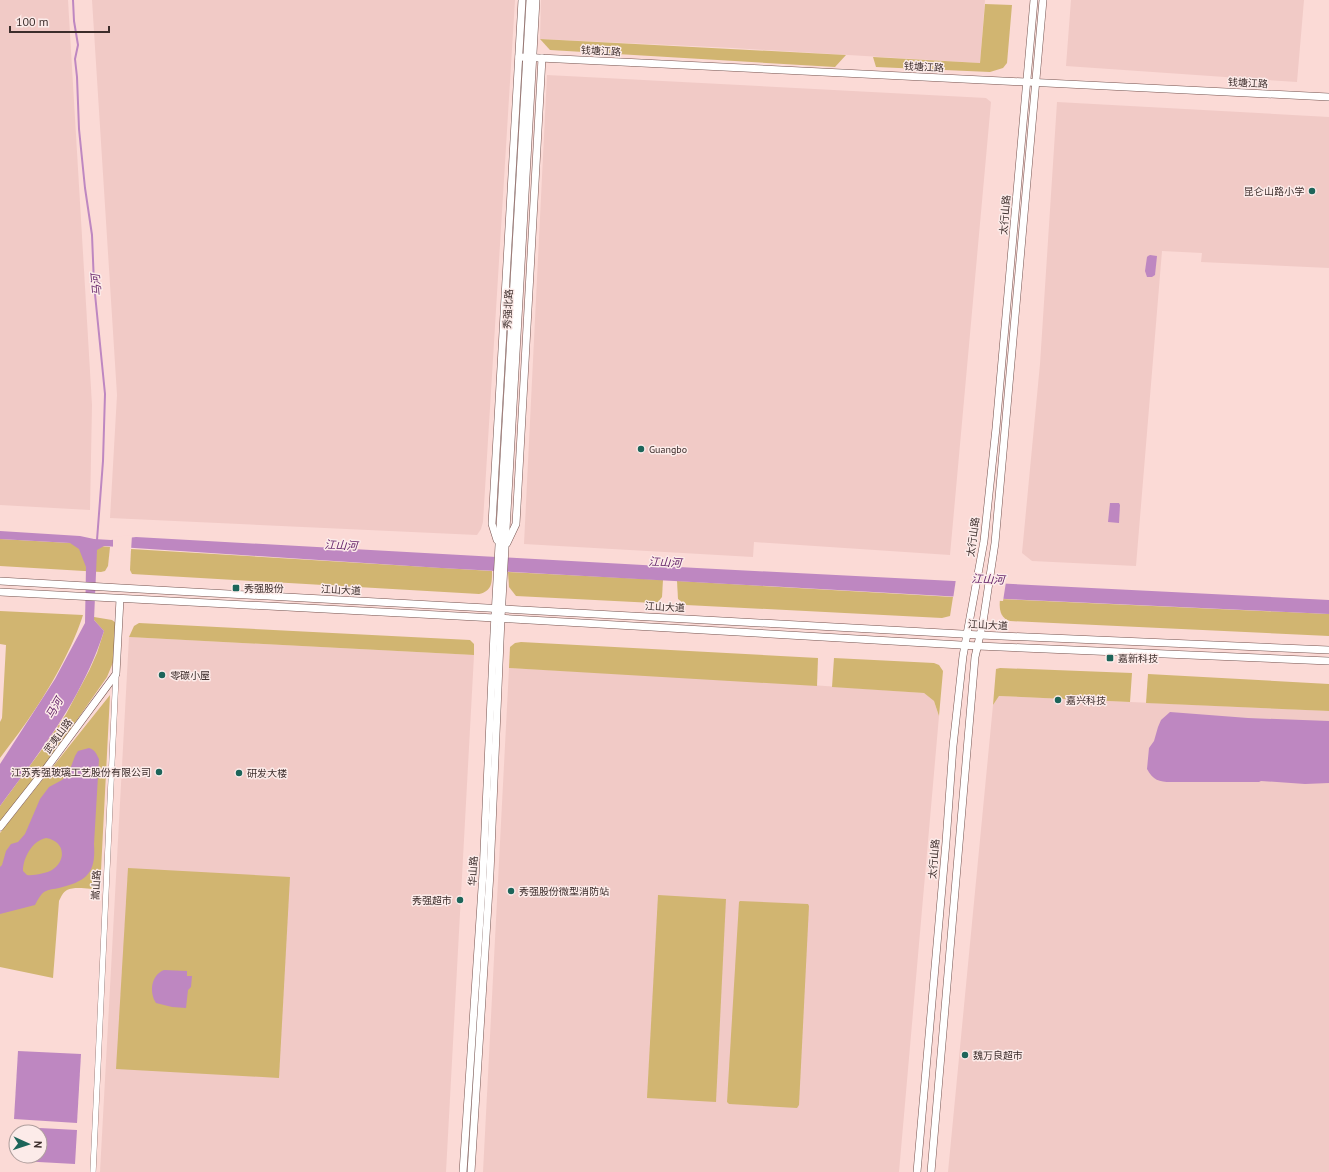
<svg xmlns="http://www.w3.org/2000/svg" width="1329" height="1172" font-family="'PT Sans','Noto Sans SC',sans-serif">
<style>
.built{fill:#f1cac6}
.green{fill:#d1b571}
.water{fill:#be87c1;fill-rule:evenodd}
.pier{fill:#fbdad6}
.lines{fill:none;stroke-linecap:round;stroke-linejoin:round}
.stream{stroke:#be87c1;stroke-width:2}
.minor-casing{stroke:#75534f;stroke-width:6}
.tertiary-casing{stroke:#75534f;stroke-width:8}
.secondary-casing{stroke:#75534f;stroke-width:8}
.minor{stroke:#fff;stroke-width:5.5}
.tertiary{stroke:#fff;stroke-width:7}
.secondary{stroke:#fff;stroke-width:7}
.poi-dot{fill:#1d655a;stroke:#fcebe9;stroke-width:1.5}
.labels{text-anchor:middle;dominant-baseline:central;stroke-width:3;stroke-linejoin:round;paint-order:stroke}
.street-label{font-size:10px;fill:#3c2d2b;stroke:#fcebe9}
.poi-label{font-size:10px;fill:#3c2d2b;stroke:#fcebe9;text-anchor:start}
.water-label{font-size:11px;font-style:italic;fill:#642269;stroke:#fcebe9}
</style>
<rect width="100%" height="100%" fill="#fbdad6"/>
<!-- built -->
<g class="built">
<polygon points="0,0 68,0 92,405 90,510 0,505"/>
<polygon points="92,0 515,0 483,522 481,529 477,535 110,518 117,395"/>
<polygon points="541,0 985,0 980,63 733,48 540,39"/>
<polygon points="1071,0 1304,0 1297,82 1066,66"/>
<polygon points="547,75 986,98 991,102 950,555 754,542 753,557 524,544"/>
<polygon points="1057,102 1329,117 1329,268 1201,262 1202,253 1162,251 1136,566 1032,561 1022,553 1040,364"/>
<polygon points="129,637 474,655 446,1172 100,1172"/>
<polygon points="509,668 740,680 924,693 934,701 939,716 899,1172 483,1172"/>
<polygon points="999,696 1329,711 1329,1172 948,1172 993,705"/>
</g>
<!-- green -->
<g class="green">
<polygon points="985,4 1012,5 1007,63 1003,68 990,72 876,67 873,57 980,63"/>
<polygon points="540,39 846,55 835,67 550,50"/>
<polygon points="0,539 70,543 110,547 108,566 105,571 101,572 0,566"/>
<path d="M131 549 492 571C492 583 492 591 479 594L132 574 130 570Z"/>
<polygon points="508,572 663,580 662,597 658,602 654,603 516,596 509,587"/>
<polygon points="677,581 953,597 950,616 942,618 686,605 678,599"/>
<path d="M1000 599 1329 614V636L1010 621C1000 618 999 609 1000 599Z"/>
<path d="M0 611 83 615C74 644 53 683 36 708 25 725 12 742 0 758V722L2 718 6 645 0 644Z"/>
<polygon points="94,617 112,620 116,623 114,660 107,677 30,787 0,823 0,806 40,752 66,714 89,671 97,653 104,631 94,620"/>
<polygon points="139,623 470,640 474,644 474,655 129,637 134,626"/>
<polygon points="521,642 818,658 817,686 509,668 510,647 515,643"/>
<polygon points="834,658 934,663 939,665 943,671 939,716 934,701 924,693 832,687"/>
<polygon points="1000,668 1132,673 1130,702 999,696 993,705 996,669"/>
<polygon points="1148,674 1329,684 1329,711 1146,703"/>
<path d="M110 695 100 890C91 889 75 886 67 890 63 892 61 897 59 901L53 978 0 967V833Z"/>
<polygon points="128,868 290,877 279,1078 116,1069"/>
<polygon points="658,895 726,899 716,1102 647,1098"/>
<polygon points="740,901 808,904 809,906 799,1105 797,1108 729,1104 727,1102 739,902"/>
</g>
<!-- water -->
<g class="water">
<polygon points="1150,255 1157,256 1155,275 1152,277 1147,277 1145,271 1147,257 1148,256"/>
<polygon points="1110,503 1119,503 1120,505 1119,523 1108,522"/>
<path d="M0 531 80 536 94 539 111 540 136 537 697 568 1329 600V614L962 597 441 568 104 546 97 550 94 620 104 631C82 699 42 749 0 806V764L55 679 85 623 86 567 79 549 70 543 0 539Z"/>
<path d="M1170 712 1248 718 1329 721V783L1305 784 1261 781 1259 782H1171C1159 782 1153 780 1147 769L1149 748 1154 741 1158 727 1161 720Z"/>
<path d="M89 748C95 750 96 753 99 759L94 844C96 873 87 881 59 888 54 889 49 889 44 892 40 895 37 901 35 905L0 914V867L2 865 6 851 11 844 18 842 25 834 40 799 49 787 62 780 66 776 69 772 75 756 78 751ZM46 838C65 841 67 860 52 870 47 873 33 876 27 875L23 871C23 858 32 841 46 838Z"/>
<path d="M164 970 187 971V976H192L191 987 188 990 186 1008 172 1007 156 1003C149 992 151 975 164 970Z"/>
<polygon points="18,1051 81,1054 77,1123 14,1119"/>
<polygon points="21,1127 77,1130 75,1164 20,1161 20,1156 40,1156 40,1132 21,1132"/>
</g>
<!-- pier -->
<g class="pier">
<polygon points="132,535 131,551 113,549 113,537"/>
<polygon points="956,579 1006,582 1003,601 953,599"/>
</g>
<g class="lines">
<!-- stream -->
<polyline class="stream" points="73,0 74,21 78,45 75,59 77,77 79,129 85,188 92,235 94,284 105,394 103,461 97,540"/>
<!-- minor casing -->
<g class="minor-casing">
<polyline id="minor" points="93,1172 116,674"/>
</g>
<!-- tertiary casing -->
<g class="tertiary-casing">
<g id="tertiary">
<polyline points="519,57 1329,97"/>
<polyline points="497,540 492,524 522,0"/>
<polyline points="507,543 516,524 542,58"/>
<polyline points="0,827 45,770 116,674 120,599"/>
<polyline points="463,1172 483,873 494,633 530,0"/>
<polyline points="471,1172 490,873 501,618 536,0"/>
<polyline points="917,1172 946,842 953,746 963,656 984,541 996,428 1034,0"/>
<polyline points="931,1172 975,657 983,622 995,543 1043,0"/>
</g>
</g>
<!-- secondary casing -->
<g class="secondary-casing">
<g id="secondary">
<polyline points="0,581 121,588 980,635 1329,650"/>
<polyline points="0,592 495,618 978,646 1329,661"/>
</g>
</g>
<!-- minor -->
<use href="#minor" class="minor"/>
<!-- tertiary -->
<use href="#tertiary" class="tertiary"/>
<!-- secondary -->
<use href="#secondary" class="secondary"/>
</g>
<!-- markers -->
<g class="poi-dot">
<circle cx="1312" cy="191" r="4"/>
<circle cx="641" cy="449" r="4"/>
<rect x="232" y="584" width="8" height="8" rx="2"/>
<rect x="1106" y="654" width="8" height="8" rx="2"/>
<circle cx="162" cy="675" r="4"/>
<circle cx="1058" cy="700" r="4"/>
<circle cx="159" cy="772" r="4"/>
<circle cx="239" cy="773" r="4"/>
<circle cx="511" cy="891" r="4"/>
<circle cx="460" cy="900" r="4"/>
<circle cx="965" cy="1055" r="4"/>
</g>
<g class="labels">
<!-- street labels -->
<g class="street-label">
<text transform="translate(601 51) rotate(3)">钱塘江路</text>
<text transform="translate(924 67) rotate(3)">钱塘江路</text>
<text transform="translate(1248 83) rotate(3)">钱塘江路</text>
<text transform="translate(1005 215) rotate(-85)">太行山路</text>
<text transform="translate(508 309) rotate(-87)">秀强北路</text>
<text transform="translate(973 537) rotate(-82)">太行山路</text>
<text transform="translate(341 590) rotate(3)">江山大道</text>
<text transform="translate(665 607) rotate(3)">江山大道</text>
<text transform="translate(988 625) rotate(3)">江山大道</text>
<text transform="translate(58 736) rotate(-54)">武夷山路</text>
<text transform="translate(934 859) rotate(-85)">太行山路</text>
<text transform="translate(473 871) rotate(-87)">华山路</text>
<text transform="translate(96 885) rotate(-87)">嵩山路</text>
</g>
<!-- poi labels -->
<g class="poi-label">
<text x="1304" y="191" text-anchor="end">昆仑山路小学</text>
<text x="649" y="449">Guangbo</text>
<text x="244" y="588">秀强股份</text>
<text x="1118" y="658">嘉新科技</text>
<text x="170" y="675">零碳小屋</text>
<text x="1066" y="700">嘉兴科技</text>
<text x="151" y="772" text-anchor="end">江苏秀强玻璃工艺股份有限公司</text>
<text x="247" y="773">研发大楼</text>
<text x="519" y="891">秀强股份微型消防站</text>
<text x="452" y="900" text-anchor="end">秀强超市</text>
<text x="973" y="1055">魏万良超市</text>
</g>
<!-- water labels -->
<g class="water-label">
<text transform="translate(96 285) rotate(-95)">马河</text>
<text transform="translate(341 545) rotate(3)">江山河</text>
<text transform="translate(665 562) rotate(3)">江山河</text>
<text transform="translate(988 579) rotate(3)">江山河</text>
<text transform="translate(54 708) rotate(-60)">马河</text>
</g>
</g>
<!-- north arrow -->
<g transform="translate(28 1144) rotate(93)"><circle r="19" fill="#fcebe9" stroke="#af9f9d"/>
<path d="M0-3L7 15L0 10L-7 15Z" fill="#1d655a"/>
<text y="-6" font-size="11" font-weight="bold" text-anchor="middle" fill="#3c2d2b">N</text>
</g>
<!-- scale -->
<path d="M10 26v6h99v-6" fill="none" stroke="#3c2d2b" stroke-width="2"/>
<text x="16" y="26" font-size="12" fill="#3c2d2b" stroke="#fcebe9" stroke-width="3" paint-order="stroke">100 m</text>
</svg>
